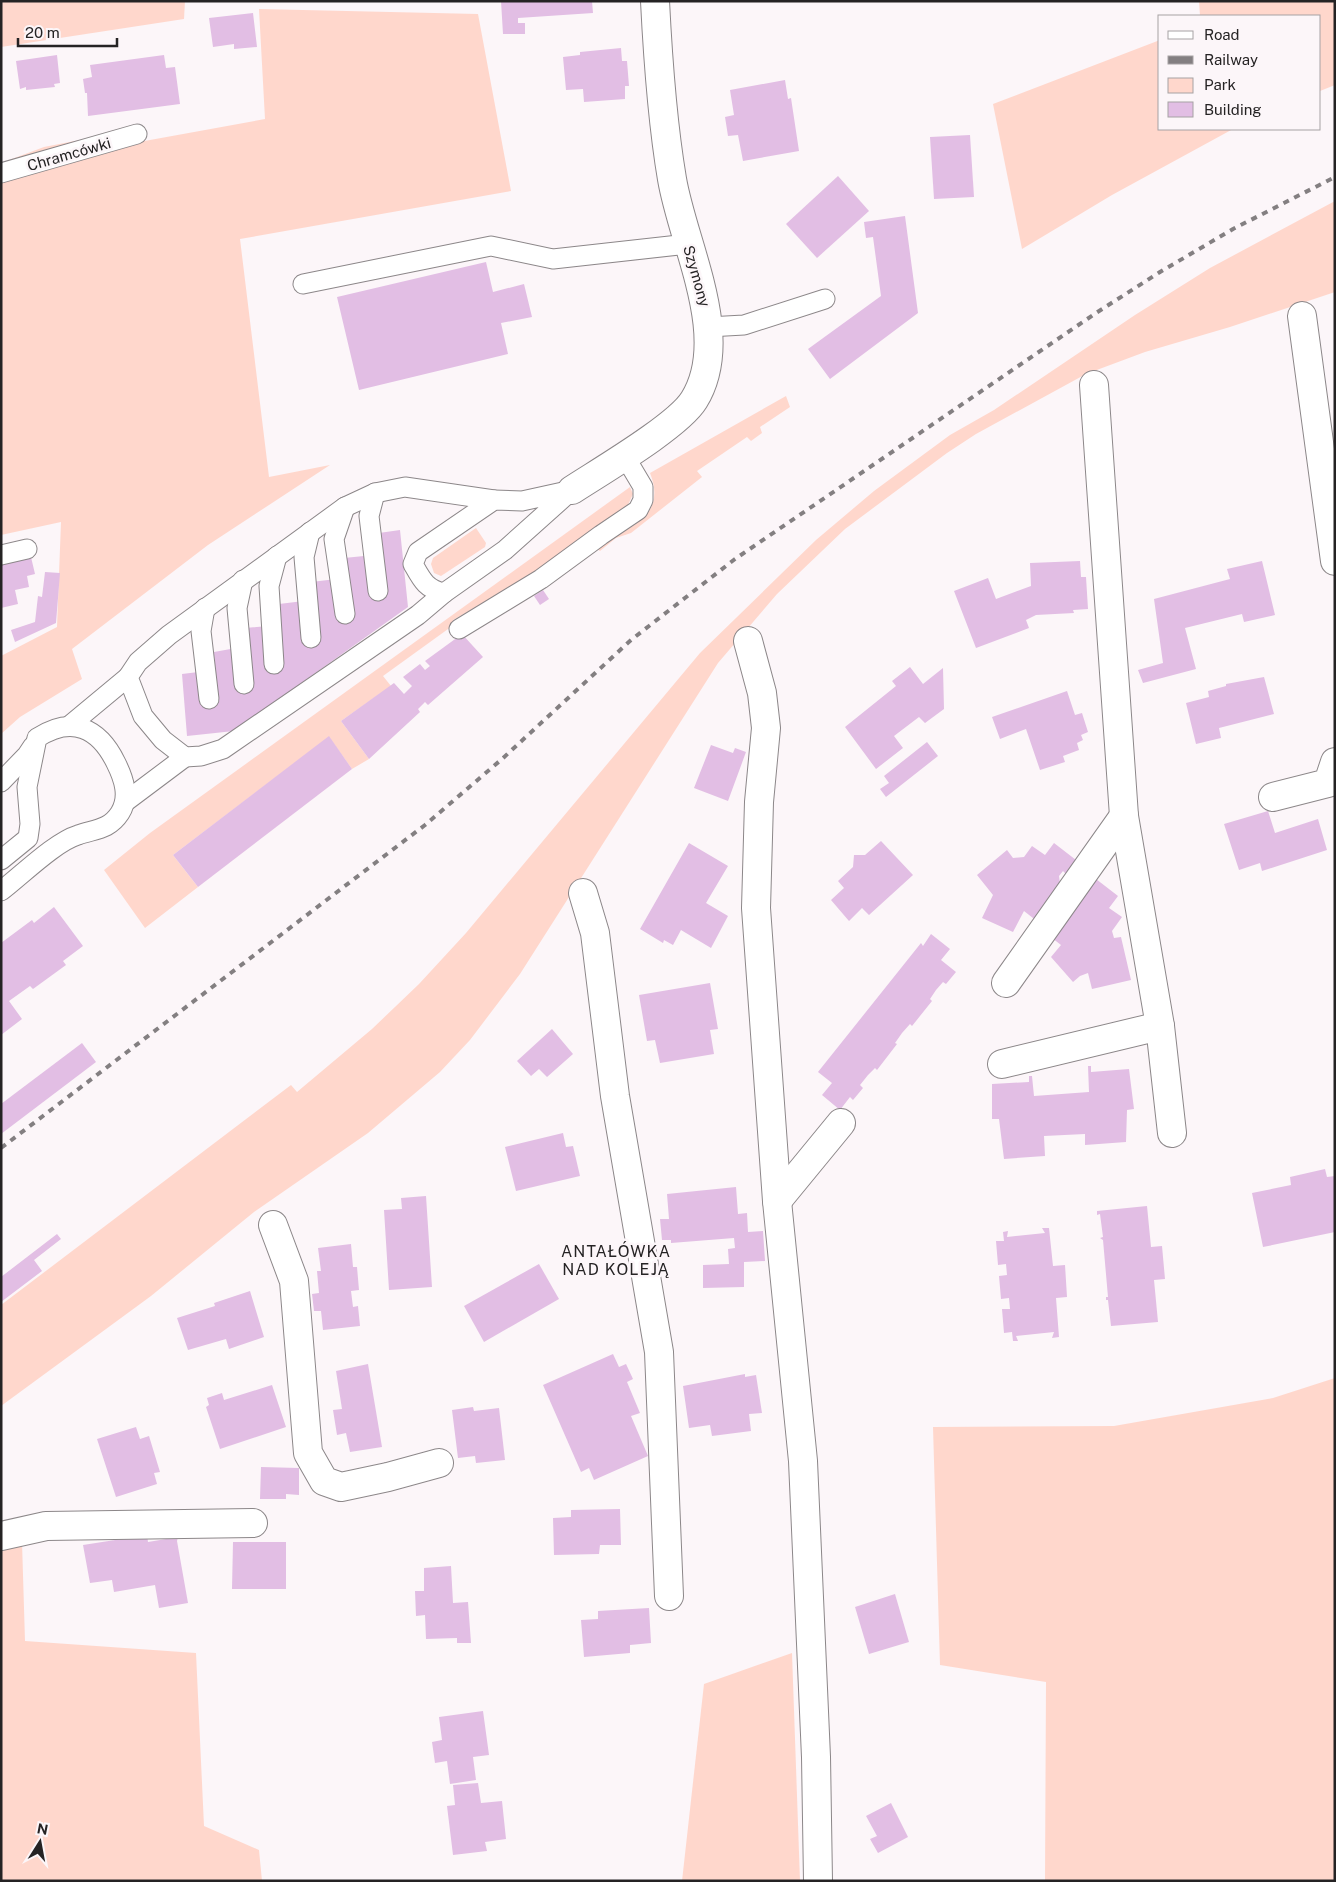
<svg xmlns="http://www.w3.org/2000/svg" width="1336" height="1882" font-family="'Public Sans',sans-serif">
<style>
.green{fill:#ffd7cc}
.building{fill:#e2bee4}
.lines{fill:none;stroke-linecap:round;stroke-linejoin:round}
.service-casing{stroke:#8c8789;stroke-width:21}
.minor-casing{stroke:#8c8789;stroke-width:30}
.service{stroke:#fff;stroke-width:19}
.minor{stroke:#fff;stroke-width:28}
.rail{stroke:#837f81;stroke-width:4;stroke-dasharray:6 6;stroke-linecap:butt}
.labels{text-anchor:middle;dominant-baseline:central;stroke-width:5;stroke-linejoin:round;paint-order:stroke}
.street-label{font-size:15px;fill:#252324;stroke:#fcf6f9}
.neighbourhood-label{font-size:16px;letter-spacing:1px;fill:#252324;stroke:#fcf6f9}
</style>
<rect width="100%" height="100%" fill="#fcf6f9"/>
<!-- green -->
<g class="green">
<polygon points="1,1 185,1 184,19 1,47"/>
<polygon points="1199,1 1335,1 1335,85 1320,91 1320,16 1200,16"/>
<polygon points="259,9 478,14 511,191 240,239 269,477 330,465 208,545 72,649 82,679 20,717 1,734 1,656 57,627 61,522 1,535 1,163 44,147 136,129 139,142 265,119"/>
<polygon points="1160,40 1160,129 1233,129 1112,195 1022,249 993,104"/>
<polygon points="1335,201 1335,292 1230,327 1145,352 1086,374 976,434 947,453 845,529 777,594 718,663 520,974 470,1040 440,1072 368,1133 254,1212 151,1296 1,1406 1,1305 291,1085 297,1092 372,1029 419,984 466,933 700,653 816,540 874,491 950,435 994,410 1135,315 1210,268"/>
<path d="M786 396 790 407 760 427 762 433 751 441 747 437 697 471 702 477 631 533 616 538 600 551 596 548C626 528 668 518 650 473Z"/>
<polygon points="630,487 633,494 627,507 519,583 453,620 455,624 383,676 391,686 341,721 369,759 352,769 329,737 173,855 198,887 145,928 104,870 150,833"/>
<polygon points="476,528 486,543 485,547 441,576 434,573 431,564 433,558"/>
<polygon points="1335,1378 1335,1881 1045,1881 1046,1682 940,1665 933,1427 1114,1426 1273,1398"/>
<polygon points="22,1542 25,1641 196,1653 204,1826 259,1850 262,1881 1,1881 1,1547"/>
<polygon points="792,1653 800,1881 682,1881 704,1684"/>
</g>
<!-- building -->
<g class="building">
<polygon points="501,1 592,1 593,13 518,18 518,23 525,23 525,34 503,34"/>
<polygon points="253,13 257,47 234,49 234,44 213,47 209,18"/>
<polygon points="621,48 622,61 627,61 629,86 625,86 625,99 584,102 583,89 566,90 563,57 580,55 580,52"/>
<polygon points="57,55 60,83 54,84 55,87 26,90 26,87 20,89 16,61"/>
<polygon points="164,55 166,68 175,67 180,104 88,116 87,93 85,93 83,79 92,77 90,65"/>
<polygon points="785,80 788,99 791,98 799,151 743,161 738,135 728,136 725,117 734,115 730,90"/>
<polygon points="970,135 974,197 934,199 930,137"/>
<polygon points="838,176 869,211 817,258 786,224"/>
<polygon points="905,216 918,313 830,379 808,349 881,296 873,237 866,238 864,222"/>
<polygon points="486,262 493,292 524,284 532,317 501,323 508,354 359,390 337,297"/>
<polygon points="400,530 408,607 234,731 187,736 182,674 215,670 214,652 247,646 245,628 279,625 279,604 312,600 311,582 345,578 344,558 374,555 372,534"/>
<polygon points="31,557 35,574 27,576 29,587 15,590 18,604 1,608 1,563"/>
<polygon points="1080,561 1081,577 1086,577 1088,609 1073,610 1074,613 1036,615 1026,620 1029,628 976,648 954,591 988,578 996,599 1031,586 1030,563"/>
<polygon points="1262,561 1275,615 1244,622 1242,614 1185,628 1196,669 1143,683 1138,670 1163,663 1154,599 1230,579 1227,569"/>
<polygon points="45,572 60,573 56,623 15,642 11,630 35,622 38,596 42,597"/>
<polygon points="543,590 549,599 540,605 534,596"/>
<polygon points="462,634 483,657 428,705 425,702 418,709 420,712 369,759 341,721 394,683 404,694 412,686 403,677 420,664 425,670 430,666 425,661"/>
<polygon points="910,667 923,684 943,668 944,709 925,723 919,717 894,736 903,748 876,769 845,727 896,686 892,681"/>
<polygon points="1264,677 1274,714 1219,728 1221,738 1196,744 1186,703 1209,697 1208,691 1226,686 1226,684"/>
<polygon points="1067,691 1075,715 1082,713 1088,732 1081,735 1083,740 1077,743 1079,750 1063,756 1065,762 1040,770 1026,729 1000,739 992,717"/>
<polygon points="329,736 352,769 198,887 173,855"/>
<polygon points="927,742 938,756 886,797 880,789 889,783 884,776"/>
<polygon points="711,745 733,753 735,748 746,752 728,801 694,788"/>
<polygon points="1268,811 1275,833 1318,819 1327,850 1262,871 1260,863 1239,870 1224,824"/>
<polygon points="881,841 913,875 869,915 862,908 849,921 831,900 844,888 838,881 853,867 854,855 865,855"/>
<polygon points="689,843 728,866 706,903 728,916 711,948 681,930 673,945 664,940 663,943 640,929"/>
<polygon points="1054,843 1076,860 1066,874 1063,871 1059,876 1061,891 1038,922 1024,911 1013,932 982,918 993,895 977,875 1007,850 1013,858 1024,857 1032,846 1045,855"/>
<polygon points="1096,879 1118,896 1109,908 1122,917 1112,931 1114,938 1121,937 1131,980 1092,989 1088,973 1080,976 1073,982 1051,957 1061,945 1047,934"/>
<polygon points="54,907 83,946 63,961 66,965 33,989 30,986 9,1001 22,1019 1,1035 1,943 32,920 34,923"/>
<polygon points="931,934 950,949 941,960 956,972 946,984 943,982 936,990 930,999 932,1001 912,1026 910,1024 902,1033 895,1043 897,1044 877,1070 875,1068 868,1075 860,1085 863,1088 853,1100 850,1097 840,1110 822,1095 832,1083 818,1072 921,943 923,946"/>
<polygon points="710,983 718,1029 710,1030 714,1054 660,1063 655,1040 647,1041 639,995"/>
<polygon points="552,1029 573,1054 547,1077 539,1069 531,1076 517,1061"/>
<polygon points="82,1043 96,1062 1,1134 1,1104"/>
<polygon points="1088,1066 1091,1066 1091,1072 1129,1069 1134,1109 1127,1110 1126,1142 1085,1145 1085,1134 1044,1136 1045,1156 1004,1159 999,1119 992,1119 992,1084 1029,1082 1029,1076 1032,1076 1034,1096 1089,1092"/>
<polygon points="563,1133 566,1147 573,1146 580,1176 516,1191 505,1147"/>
<polygon points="1325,1169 1327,1177 1335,1176 1335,1232 1263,1247 1252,1193 1291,1185 1290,1177"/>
<polygon points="736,1187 738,1214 747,1213 748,1232 763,1231 765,1261 744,1262 744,1287 703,1288 703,1265 729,1264 728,1249 735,1248 734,1238 671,1243 671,1240 662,1240 660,1219 669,1219 667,1194"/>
<polygon points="426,1196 432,1287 389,1290 384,1210 402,1209 401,1198"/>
<polygon points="1147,1206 1151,1247 1162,1246 1165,1279 1154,1280 1158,1322 1111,1326 1108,1300 1106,1300 1106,1297 1108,1297 1103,1240 1100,1238 1103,1237 1100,1214 1097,1215 1097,1211"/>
<polygon points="1042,1228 1049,1228 1053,1266 1065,1265 1067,1297 1056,1298 1059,1337 1052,1338 1054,1332 1016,1336 1018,1341 1013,1341 1012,1332 1004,1333 1002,1309 1010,1309 1009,1298 1001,1299 999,1276 1007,1275 1006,1264 998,1265 996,1241 1004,1241 1003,1232 1008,1231 1007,1237 1045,1233"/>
<polygon points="57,1234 61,1239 34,1260 42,1271 1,1302 1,1277"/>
<polygon points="351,1244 353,1267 357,1267 359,1290 351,1291 353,1307 358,1306 360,1326 323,1330 321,1311 314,1311 312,1294 319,1293 317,1271 321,1271 318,1248"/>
<polygon points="539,1264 559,1299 484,1342 464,1306"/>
<polygon points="250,1291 264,1337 229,1349 226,1339 188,1350 177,1318 215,1306 214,1303"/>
<polygon points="613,1354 619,1367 626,1364 633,1379 627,1382 640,1413 631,1416 648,1456 594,1480 589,1468 581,1472 543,1385"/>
<polygon points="368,1364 382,1447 350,1452 346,1433 337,1435 333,1410 342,1409 336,1371"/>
<polygon points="745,1374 745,1377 756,1375 762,1413 749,1414 751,1431 712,1436 710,1425 689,1428 683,1386"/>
<polygon points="272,1385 286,1427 220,1449 206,1407 209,1405 207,1398 222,1393 224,1400"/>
<polygon points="473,1407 474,1411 499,1408 505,1460 476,1463 475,1456 458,1458 452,1410"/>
<polygon points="136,1427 140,1439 149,1436 160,1472 154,1473 157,1484 116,1497 97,1439"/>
<polygon points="261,1467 299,1468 299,1495 286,1494 286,1499 260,1499"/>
<polygon points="620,1509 621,1545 600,1545 599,1554 554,1555 553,1518 571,1517 571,1510"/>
<polygon points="147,1535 148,1542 178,1537 177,1541 188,1603 159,1608 155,1585 114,1592 112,1580 90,1583 83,1545"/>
<polygon points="233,1542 286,1542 286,1589 232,1589"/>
<polygon points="451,1566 453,1603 468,1602 471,1643 457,1643 457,1638 426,1639 425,1615 416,1616 415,1591 424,1591 424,1568"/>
<polygon points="895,1594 909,1642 869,1654 855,1607"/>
<polygon points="649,1608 651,1643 630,1645 630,1653 584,1657 581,1620 598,1619 598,1611"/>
<polygon points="483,1711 489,1755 473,1757 476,1780 450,1784 447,1761 435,1763 432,1742 442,1740 439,1717"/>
<polygon points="478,1783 481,1803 502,1801 506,1839 485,1842 487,1851 453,1855 447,1806 455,1805 453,1785"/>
<polygon points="891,1803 908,1837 878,1853 870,1839 877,1836 866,1816"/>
</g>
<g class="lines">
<!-- service casing -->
<g class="service-casing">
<g id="service">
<polyline points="1,173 137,134"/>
<polyline points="303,284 491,246 553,259 688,244"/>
<polyline points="708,327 744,325 825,299"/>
<path d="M572 490 505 550 444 593C426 589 422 580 413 564L418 552 494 500 522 501Z"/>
<polyline points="375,493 369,516 378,591"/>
<polyline points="310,532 304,557 311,638"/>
<polyline points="1,555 27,549"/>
<polyline points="243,580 237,608 244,684"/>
<polyline points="444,593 418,615 223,749 201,756 185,757 163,740 143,716 128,677 138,662 169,635 345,507 375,493 405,487 494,500"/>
<polyline points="205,608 201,631 209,699"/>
<polyline points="345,614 334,539 345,507"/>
<polyline points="459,629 541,579 601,535 638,510 643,500 643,487 624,455"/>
<polyline points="274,664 269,586 277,556"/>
<polyline points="69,726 128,677"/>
<polyline points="1,782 27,755 33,746"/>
<polyline points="125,802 185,757"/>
<path d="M1 860 28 838 30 824 27 787 37 738C72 715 99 728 116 763 124 779 130 797 120 813 109 830 95 829 78 835 55 842 22 875 1 891"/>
</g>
</g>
<!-- minor casing -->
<g class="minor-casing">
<g id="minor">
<polyline points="1302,316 1335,561"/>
<polyline points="1094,385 1124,816 1160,1026 1172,1133"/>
<path d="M572 490C601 471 678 426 694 400 733 337 683 245 672 179 662 120 658 61 655 1"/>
<polyline points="748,641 762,693 766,728 759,802 756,908 777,1201 803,1461 816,1757 818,1881"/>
<polyline points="1273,797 1328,783 1335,762"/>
<polyline points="583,893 595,933 615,1096 659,1352 669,1596"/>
<polyline points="1006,983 1124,816"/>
<polyline points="1002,1064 1160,1026"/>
<polyline points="777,1201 841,1123"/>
<polyline points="273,1225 294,1281 308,1453 324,1481 341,1487 388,1477 439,1463"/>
<polyline points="1,1536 46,1526 253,1523"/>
</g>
</g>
<!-- service -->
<use href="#service" class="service"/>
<!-- minor -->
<use href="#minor" class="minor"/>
<!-- rail -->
<polyline class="rail" points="1,1148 425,825 502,759 631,640 735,559 1096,313 1160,272 1233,229 1335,177"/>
</g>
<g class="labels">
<!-- street labels -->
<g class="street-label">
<text transform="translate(69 154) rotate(-16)">Chramcówki</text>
<text transform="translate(697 276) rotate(74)">Szymony</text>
</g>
<!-- neighbourhood labels -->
<g class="neighbourhood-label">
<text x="616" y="1251">ANTAŁÓWKA<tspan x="616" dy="18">NAD KOLEJĄ</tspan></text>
</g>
</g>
<!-- border -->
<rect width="1336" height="1882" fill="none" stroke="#252324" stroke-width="5"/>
<!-- legend -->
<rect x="1158" y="15" width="162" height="115" fill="#fcf6f9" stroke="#a6a2a4"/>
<rect x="1168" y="31" width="25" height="8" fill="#ffffff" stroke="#a6a2a4"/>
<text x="1204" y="40" font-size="15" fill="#252324">Road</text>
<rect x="1168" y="56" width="25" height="8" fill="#837f81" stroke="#a6a2a4"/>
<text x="1204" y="65" font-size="15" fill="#252324">Railway</text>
<rect x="1168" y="78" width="25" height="15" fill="#ffd7cc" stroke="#a6a2a4"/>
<text x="1204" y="90" font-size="15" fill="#252324">Park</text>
<rect x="1168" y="102" width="25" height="15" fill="#e2bee4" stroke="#a6a2a4"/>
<text x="1204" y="115" font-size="15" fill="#252324">Building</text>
<!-- north arrow -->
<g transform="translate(40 1842) rotate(11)" stroke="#fcf6f9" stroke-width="4" paint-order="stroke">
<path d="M0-4L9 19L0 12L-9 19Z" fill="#252324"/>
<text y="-8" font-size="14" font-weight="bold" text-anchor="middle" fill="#252324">N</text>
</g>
<!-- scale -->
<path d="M18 38v8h99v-8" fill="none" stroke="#252324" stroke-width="2.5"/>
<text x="25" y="38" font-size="15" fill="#252324" stroke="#fcf6f9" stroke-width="4" paint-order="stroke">20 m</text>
</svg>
